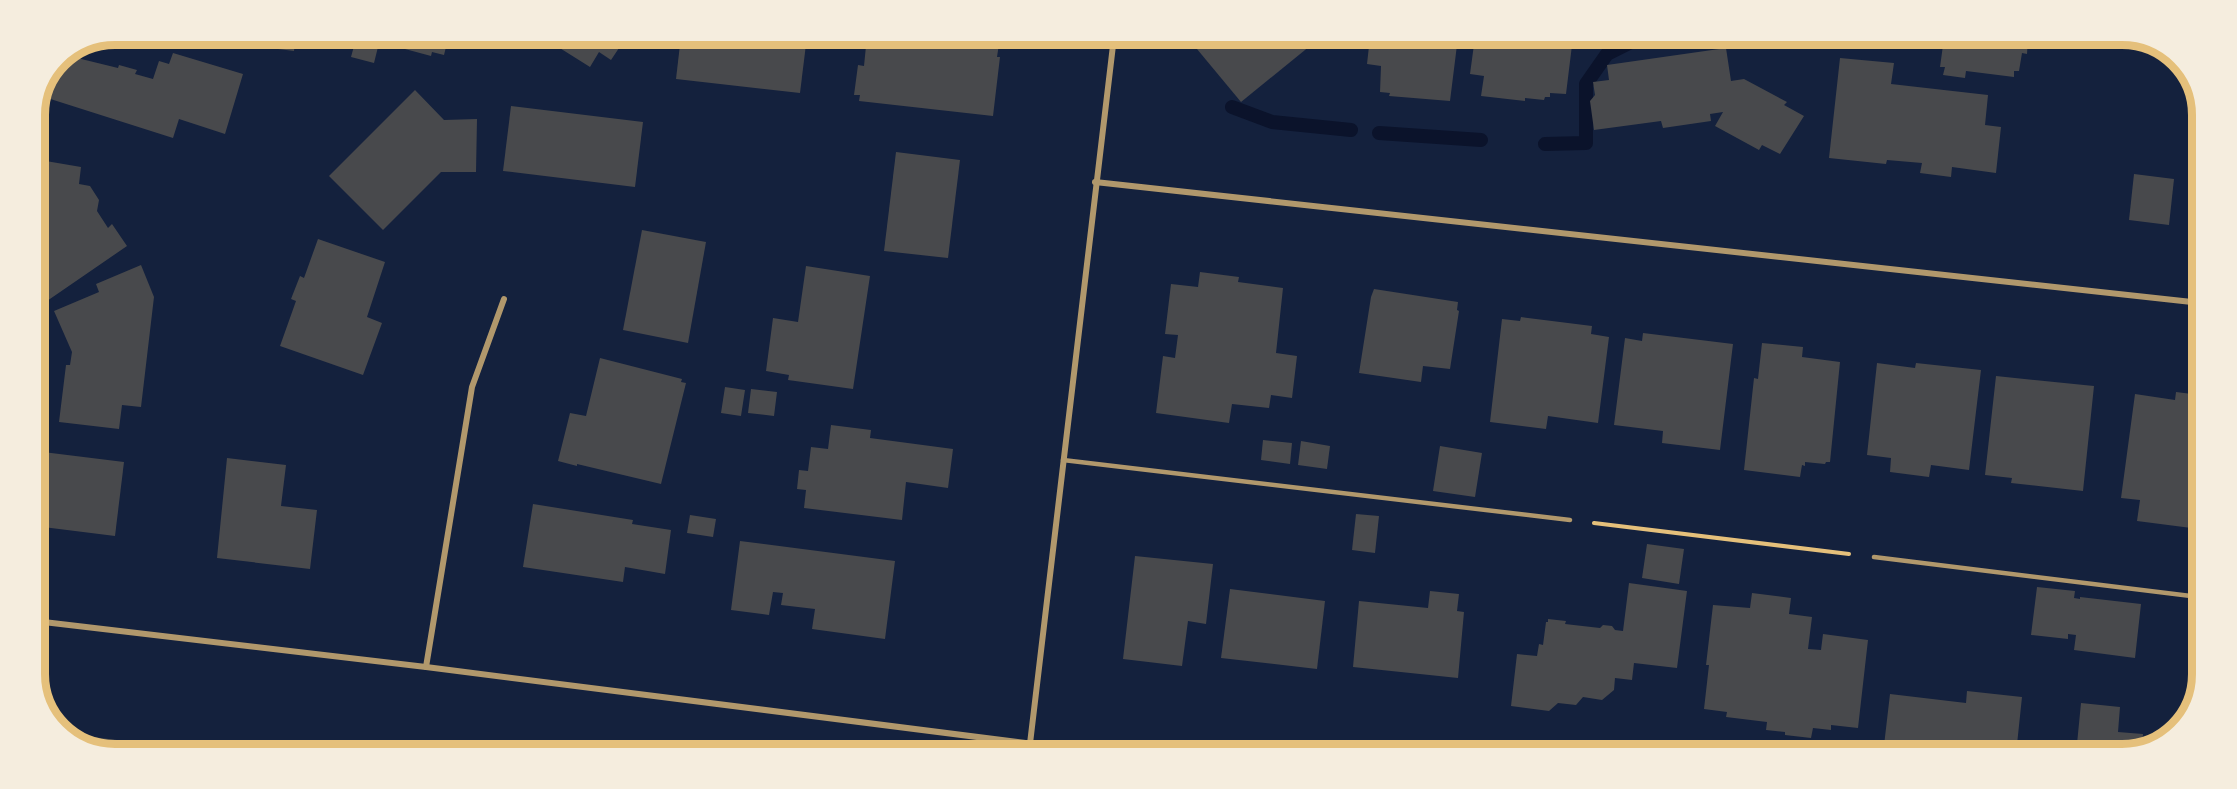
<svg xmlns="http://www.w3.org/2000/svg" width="2237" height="789" font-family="Poppins,sans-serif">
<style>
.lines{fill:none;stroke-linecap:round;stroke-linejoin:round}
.stream{stroke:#0b132b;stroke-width:14}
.building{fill:#48494c}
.path{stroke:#e5c07b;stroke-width:4}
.service{stroke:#b1986c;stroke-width:4.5}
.minor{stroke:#b1986c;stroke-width:6}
.rim{fill:none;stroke:#e5c07b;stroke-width:8}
</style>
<rect width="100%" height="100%" fill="#14213d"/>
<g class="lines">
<!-- stream -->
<g class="stream">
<polyline points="1232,107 1272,122 1351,130"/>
<polyline points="1379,133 1481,140"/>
<polyline points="1545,144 1586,143 1586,84 1607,54 1639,38"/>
</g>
</g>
<!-- building -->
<g class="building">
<polygon points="168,35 197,35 193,40"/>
<polygon points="235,35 296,35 294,51 238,44 239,38"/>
<polygon points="357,35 381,35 374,63 351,57"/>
<polygon points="397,35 449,35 444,55 432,52 431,56 405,49 406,46 395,43"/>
<polygon points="550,35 627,36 611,60 599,52 590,67 547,40"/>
<polygon points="681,36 807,36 800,93 676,79"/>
<polygon points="867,36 918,36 917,46 936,48 938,38 953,40 953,36 1004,36 1003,45 999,44 997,57 1000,57 993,116 859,101 860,95 854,95 858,65 864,66"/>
<polygon points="1187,37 1321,37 1241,102"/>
<polygon points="1370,37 1458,37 1450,101 1389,96 1390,93 1380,92 1381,66 1367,64"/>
<polygon points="1475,37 1573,37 1566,94 1550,93 1550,97 1545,97 1544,100 1525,98 1525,101 1481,96 1484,76 1470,74"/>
<polygon points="1944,38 2028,38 2027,54 2022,53 2019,71 2014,71 2014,77 1966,71 1965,78 1943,75 1945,67 1940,67"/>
<polygon points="1726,48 1731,81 1744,79 1787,102 1784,105 1804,116 1780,154 1762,145 1759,150 1715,126 1723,112 1710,114 1711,121 1663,128 1661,121 1594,130 1590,101 1595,95 1593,82 1609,80 1607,65"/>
<polygon points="173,53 243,74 225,134 179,119 173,138 41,96 58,58 65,55 118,68 119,65 137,70 135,74 153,79 159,61 169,64"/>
<polygon points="1840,58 1894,63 1891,84 1988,95 1985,125 2001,127 1996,173 1952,167 1951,177 1920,173 1922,163 1887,160 1886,164 1829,158"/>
<polygon points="415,90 444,120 477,119 476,172 441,172 383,230 329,176"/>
<polygon points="511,106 643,122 635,187 503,171"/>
<polygon points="896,152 960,160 948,258 884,251"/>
<polygon points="40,160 81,167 79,184 90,186 99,200 97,211 108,228 112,224 127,246 47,301 35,283 35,252 38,250 35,245 35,187"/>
<polygon points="2134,174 2174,179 2169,225 2129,220"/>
<polygon points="642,230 706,242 688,343 623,330"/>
<polygon points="318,239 385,262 367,317 382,323 363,375 280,346 296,301 291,299 300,276 304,278"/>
<polygon points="141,265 154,297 141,407 122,405 119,429 59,422 66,365 70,365 72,352 54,311 99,292 96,284"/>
<polygon points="806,266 870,276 853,389 788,380 789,375 766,371 773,318 798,322"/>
<polygon points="1200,272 1239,277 1238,282 1283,288 1276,353 1297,356 1292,398 1271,395 1269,408 1232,404 1229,423 1156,413 1163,356 1175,358 1178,335 1165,334 1171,284 1198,287"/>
<polygon points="1374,289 1458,302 1457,310 1459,311 1450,369 1423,366 1421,382 1359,373 1371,297"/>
<polygon points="1521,317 1592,326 1591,334 1609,337 1598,423 1548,416 1546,429 1490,422 1502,319 1520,321"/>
<polygon points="1643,333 1733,344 1720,450 1662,443 1663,431 1614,425 1625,338 1642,341"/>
<polygon points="1762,343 1803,347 1802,357 1840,362 1830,462 1826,462 1825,464 1805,462 1805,466 1802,465 1800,477 1744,470 1754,378 1758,379"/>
<polygon points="600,358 682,379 681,382 686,383 661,484 577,464 577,466 558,461 570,413 586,416"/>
<polygon points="1877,363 1915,368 1916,363 1981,370 1969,470 1931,465 1929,477 1890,472 1891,458 1867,455"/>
<polygon points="1996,376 2094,386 2083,491 2011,483 2012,478 1985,475"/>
<polygon points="725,387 745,390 741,416 721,413"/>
<polygon points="751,389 777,392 774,416 748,413"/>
<polygon points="2176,392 2200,395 2200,448 2194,447 2191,468 2200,470 2199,529 2137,521 2140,500 2121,498 2135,394 2175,400"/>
<polygon points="831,425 871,430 870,438 953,449 948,488 906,482 902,520 804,508 806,490 797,489 799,470 808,471 811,447 828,449"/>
<polygon points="1263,440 1292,443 1290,464 1261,460"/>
<polygon points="1301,441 1330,446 1327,469 1298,465"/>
<polygon points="1440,446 1482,453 1475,497 1433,491"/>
<polygon points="35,451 124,462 115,536 35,526"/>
<polygon points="227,458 286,465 281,506 317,510 310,569 217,558"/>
<polygon points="533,504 633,520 632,524 671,530 665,574 625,567 623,582 523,567"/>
<polygon points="1356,514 1379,516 1375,553 1352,550"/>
<polygon points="690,515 716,519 713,537 687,533"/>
<polygon points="740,541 895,561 885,639 812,629 815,609 781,605 783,593 773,592 769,615 731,610"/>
<polygon points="1647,544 1684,549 1679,584 1642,578"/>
<polygon points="1135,556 1213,564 1206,624 1188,621 1182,666 1123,659"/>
<polygon points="1629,583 1687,591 1677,668 1634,663 1632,680 1615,678 1614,690 1602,700 1583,697 1576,705 1558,703 1549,711 1511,706 1517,654 1537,656 1539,644 1543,645 1546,622 1548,622 1548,619 1566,621 1565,624 1600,628 1603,625 1612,626 1615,630 1623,631"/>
<polygon points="2037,587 2075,591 2074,598 2080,599 2080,597 2141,604 2135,658 2074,650 2076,635 2068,634 2068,639 2031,635"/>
<polygon points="1230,589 1325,601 1317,669 1221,658"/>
<polygon points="1430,591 1459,594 1457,611 1464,612 1458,678 1353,667 1359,601 1428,608"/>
<polygon points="1752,593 1791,598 1789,614 1812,617 1808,649 1821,650 1823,634 1868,640 1858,728 1831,725 1831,730 1813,728 1811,738 1785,735 1785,732 1766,730 1767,722 1726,717 1727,712 1704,709 1709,665 1706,665 1713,605 1750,608"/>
<polygon points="1967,691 2022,697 2016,754 1962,750 1962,754 1883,754 1890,694 1966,703"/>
<polygon points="2081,703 2120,707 2118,732 2143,734 2142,748 2122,754 2076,754"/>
<polygon points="58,728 77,730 76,735 117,740 117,750 89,750"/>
</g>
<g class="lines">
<!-- path -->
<polyline class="path" points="1594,523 1849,554"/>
<!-- service -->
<g class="service">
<polyline points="1063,460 1570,520"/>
<polyline points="1874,557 2199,597"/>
</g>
<!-- minor -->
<g class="minor">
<polyline points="1095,182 2201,303"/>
<polyline points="35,621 426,667 1096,752"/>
<polyline points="426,667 472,387 504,299"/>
<polyline points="1029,752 1114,37"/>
</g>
</g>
<!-- crop -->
<path d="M0 0H2237V789H0ZM115 45H2122A70 70 0 0 1 2192 115V674A70 70 0 0 1 2122 744H115A70 70 0 0 1 45 674V115A70 70 0 0 1 115 45Z" fill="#f5edde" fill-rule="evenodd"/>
<path class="rim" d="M115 45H2122A70 70 0 0 1 2192 115V674A70 70 0 0 1 2122 744H115A70 70 0 0 1 45 674V115A70 70 0 0 1 115 45Z"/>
</svg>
